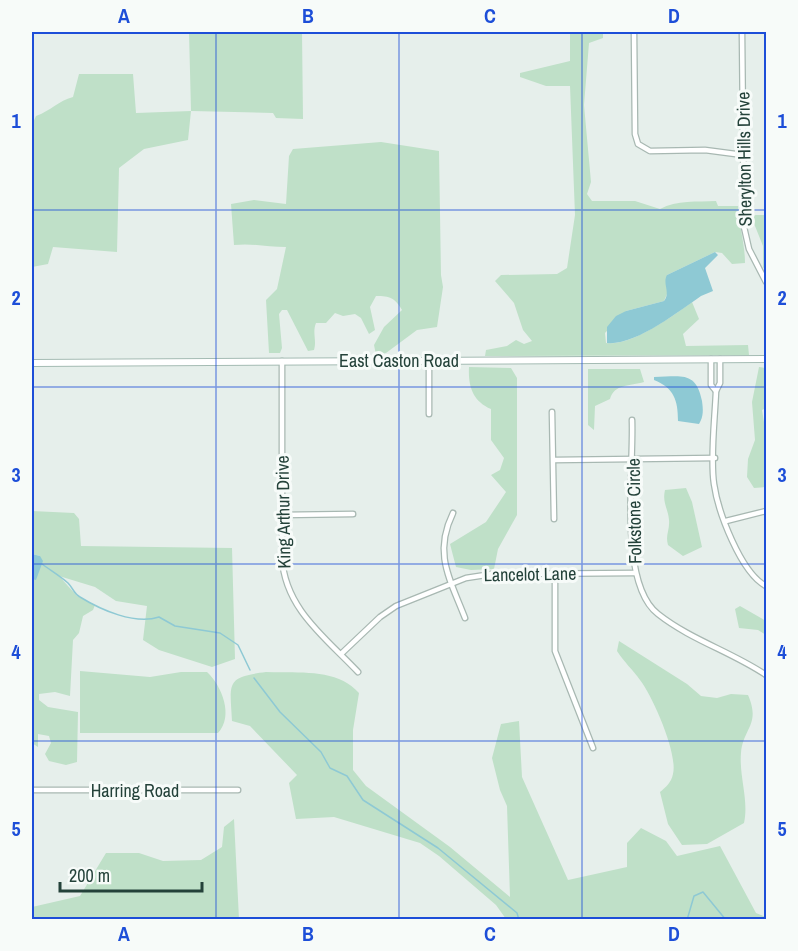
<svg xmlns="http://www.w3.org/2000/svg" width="798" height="951" font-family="'Archivo Narrow',sans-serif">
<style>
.green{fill:#bfe0c8}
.water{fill:#8ec9d4}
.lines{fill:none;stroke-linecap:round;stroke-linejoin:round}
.stream{stroke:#8ec9d4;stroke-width:1.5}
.street-casing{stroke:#a8b8b2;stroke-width:7}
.secondary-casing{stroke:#a4bbb3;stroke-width:8}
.street{stroke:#fff;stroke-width:4.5}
.secondary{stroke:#fff;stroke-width:6}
.grid{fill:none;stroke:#1d4ed8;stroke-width:1.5;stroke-opacity:0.55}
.labels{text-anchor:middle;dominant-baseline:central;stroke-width:6;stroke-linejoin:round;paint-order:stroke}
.street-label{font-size:18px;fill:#24423a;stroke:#f7fbf9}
.neatline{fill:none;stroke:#1d4ed8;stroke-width:2}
.grid-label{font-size:20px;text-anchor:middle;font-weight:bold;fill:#1d4ed8}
</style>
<rect width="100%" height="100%" fill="#e6efeb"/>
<!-- green -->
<g class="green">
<path d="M189 32H302L303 119 276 118 273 113 191 111 188 140 144 149 119 168 117 252 53 247 48 264 32 267V125L36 116C52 110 58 101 73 97L79 74H133L136 113 191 111Z"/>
<path d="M570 32H603V38L589 43 584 105 591 182 587 194 592 201H635L660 209C677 200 697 202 716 201L718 206H738C739 226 745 244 745 263L732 264 722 253 715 252 667 275V294L664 301 626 311 605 333 606 343C630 347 673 316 692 302L699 319 683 334 686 346 748 345 749 355 485 356 486 350 507 346 516 340 524 344 532 341 523 330 514 303 495 281 501 275 557 274 567 268 575 215 570 86H546L520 77V73L570 61Z"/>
<path d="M381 142 439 151 441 275 443 287 437 327 417 330 386 353 376 355 374 345 384 327 402 310C395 298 390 296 376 296L370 307 375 330 369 334 361 318 355 314 343 316 335 313 326 323H316C312 333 317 340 314 350L308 351 287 310H282L279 314 282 348 280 353H269L266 300 277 289 286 247C268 247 253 243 234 245L231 204 254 200 286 204 289 156 293 149Z"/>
<polygon points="756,215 766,215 766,273 763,267 763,246 751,216"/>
<path d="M469 367 511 368 517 378V515L498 549 494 569 471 570 456 567 450 544 486 522 506 492 491 475 500 470 504 458 491 440V409C473 401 468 387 469 367Z"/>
<polygon points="759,367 766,368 766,408 762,410 766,434 766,487 754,488 747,477 748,459 755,440 752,402"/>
<path d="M588 369H640L644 382C630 386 614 384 610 399L595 406 594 430 588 425Z"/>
<path d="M686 488 692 502 702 547 683 556 668 545C665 535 670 530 669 520 668 508 662 503 665 490Z"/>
<polygon points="32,511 74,513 79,519 81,546 232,548 235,659 212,667 159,650 143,640 147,606 116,601 95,587 59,576 77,596 95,605 93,610 83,616 79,633 73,640 70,696 55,692 39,694 39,700 48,707 78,712 77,762 66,765 49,761 45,754 51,743 49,736 38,734 38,747 32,743 32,579 36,579 40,556 32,554"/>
<polygon points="740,606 766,621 766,635 758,630 739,628 735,609"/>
<path d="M619 641 687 684 701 696 717 698 731 694 748 695C761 725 743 728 741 753 739 777 749 800 744 823L707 844 682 845 668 824 660 792C666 787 671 783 673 774 678 754 653 697 640 680 633 670 624 662 617 651Z"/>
<path d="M80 671 150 677 181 672H207C222 686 234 716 218 733H80Z"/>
<path d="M266 672C297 673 338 668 359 693L353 730V770L366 786 450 847 510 897 507 806 500 790 492 758 501 724 519 721 522 777 568 880 627 867V843L641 828 666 841 677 856 720 846 756 913 766 917V919H506L496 905 439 856 420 843 334 817 296 819 289 783 297 775 250 726 232 721C230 683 225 677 266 672Z"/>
<polygon points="234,819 239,919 32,919 32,907 80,896 106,853 139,853 163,861 201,860 222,847 224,827"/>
</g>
<!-- water -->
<g class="water">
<path d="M715 252 718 255 705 268 713 291 701 296C679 311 635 346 607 343V327L616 316 626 311 664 301C671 292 662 284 667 275Z"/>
<path d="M654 377C680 377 696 370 702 401 703 409 704 416 699 424L678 421C678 400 674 388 654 380Z"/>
<polygon points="32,554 40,556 43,561 36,580 32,579"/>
</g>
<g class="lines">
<!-- stream -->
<g class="stream">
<path d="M42 564C50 570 60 576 68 583 73 588 74 594 80 597 101 610 135 625 159 617L175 626 220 633 238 645 250 670"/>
<polyline points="254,678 280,712 321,752 330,768 347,776 363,800 438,848 517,913 519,920"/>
<polyline points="687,920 694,896 703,892 726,920"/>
</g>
<!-- street casing -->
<g class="street-casing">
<g id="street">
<polyline points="634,32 635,134 638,144 650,151 705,150 743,155"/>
<polyline points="742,32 744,227 749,249 766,282"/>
<path d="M711 359V385L716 391C715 418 710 458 714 484 718 512 741 573 766 586"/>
<polyline points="429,360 429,414"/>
<path d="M282 361V558C285 609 326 638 358 672"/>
<polyline points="716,391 720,383 720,359"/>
<polyline points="552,412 554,519"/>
<path d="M632 420C634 469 618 583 658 614 691 640 732 652 766 675"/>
<polyline points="554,460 715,458"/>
<path d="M453 513C433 554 450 579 465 618"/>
<polyline points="282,515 353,514"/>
<polyline points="726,521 766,511"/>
<polyline points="555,573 555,651 593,748"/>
<polyline points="341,654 380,617 396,606 466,578 492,574 635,573"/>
<polyline points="32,790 238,790"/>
</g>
</g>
<!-- secondary casing -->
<g class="secondary-casing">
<polyline id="secondary" points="32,363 766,359"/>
</g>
<!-- street -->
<use href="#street" class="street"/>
<!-- secondary -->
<use href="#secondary" class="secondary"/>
</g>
<!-- grid -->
<path class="grid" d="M216 32V920M399 32V920M582 32V920M32 210H766M32 387H766M32 564H766M32 741H766"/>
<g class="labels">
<!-- street labels -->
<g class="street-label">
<text transform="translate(744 159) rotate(-91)">Sherylton Hills Drive</text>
<text x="399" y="360">East Caston Road</text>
<text transform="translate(634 511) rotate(-91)">Folkstone Circle</text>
<text transform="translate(283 512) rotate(-91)">King Arthur Drive</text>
<text transform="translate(530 574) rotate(-1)">Lancelot Lane</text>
<text x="135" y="790">Harring Road</text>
</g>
</g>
<!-- border -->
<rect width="798" height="951" fill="none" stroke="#f7fbf9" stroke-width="66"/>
<!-- scale -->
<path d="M60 882v9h142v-9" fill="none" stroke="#24423a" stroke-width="3"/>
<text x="69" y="882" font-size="18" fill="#24423a" stroke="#f7fbf9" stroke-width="4.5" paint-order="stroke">200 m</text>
<rect x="33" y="33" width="732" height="885" class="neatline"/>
<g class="grid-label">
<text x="124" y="23">A</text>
<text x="308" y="23">B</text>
<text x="490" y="23">C</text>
<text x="674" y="23">D</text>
<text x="16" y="128">1</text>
<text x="782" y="128">1</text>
<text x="16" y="305">2</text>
<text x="782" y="305">2</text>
<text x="16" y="482">3</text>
<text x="782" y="482">3</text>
<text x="16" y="659">4</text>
<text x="782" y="659">4</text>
<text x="16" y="836">5</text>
<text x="782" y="836">5</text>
<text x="124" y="941">A</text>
<text x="308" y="941">B</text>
<text x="490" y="941">C</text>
<text x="674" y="941">D</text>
</g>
</svg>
